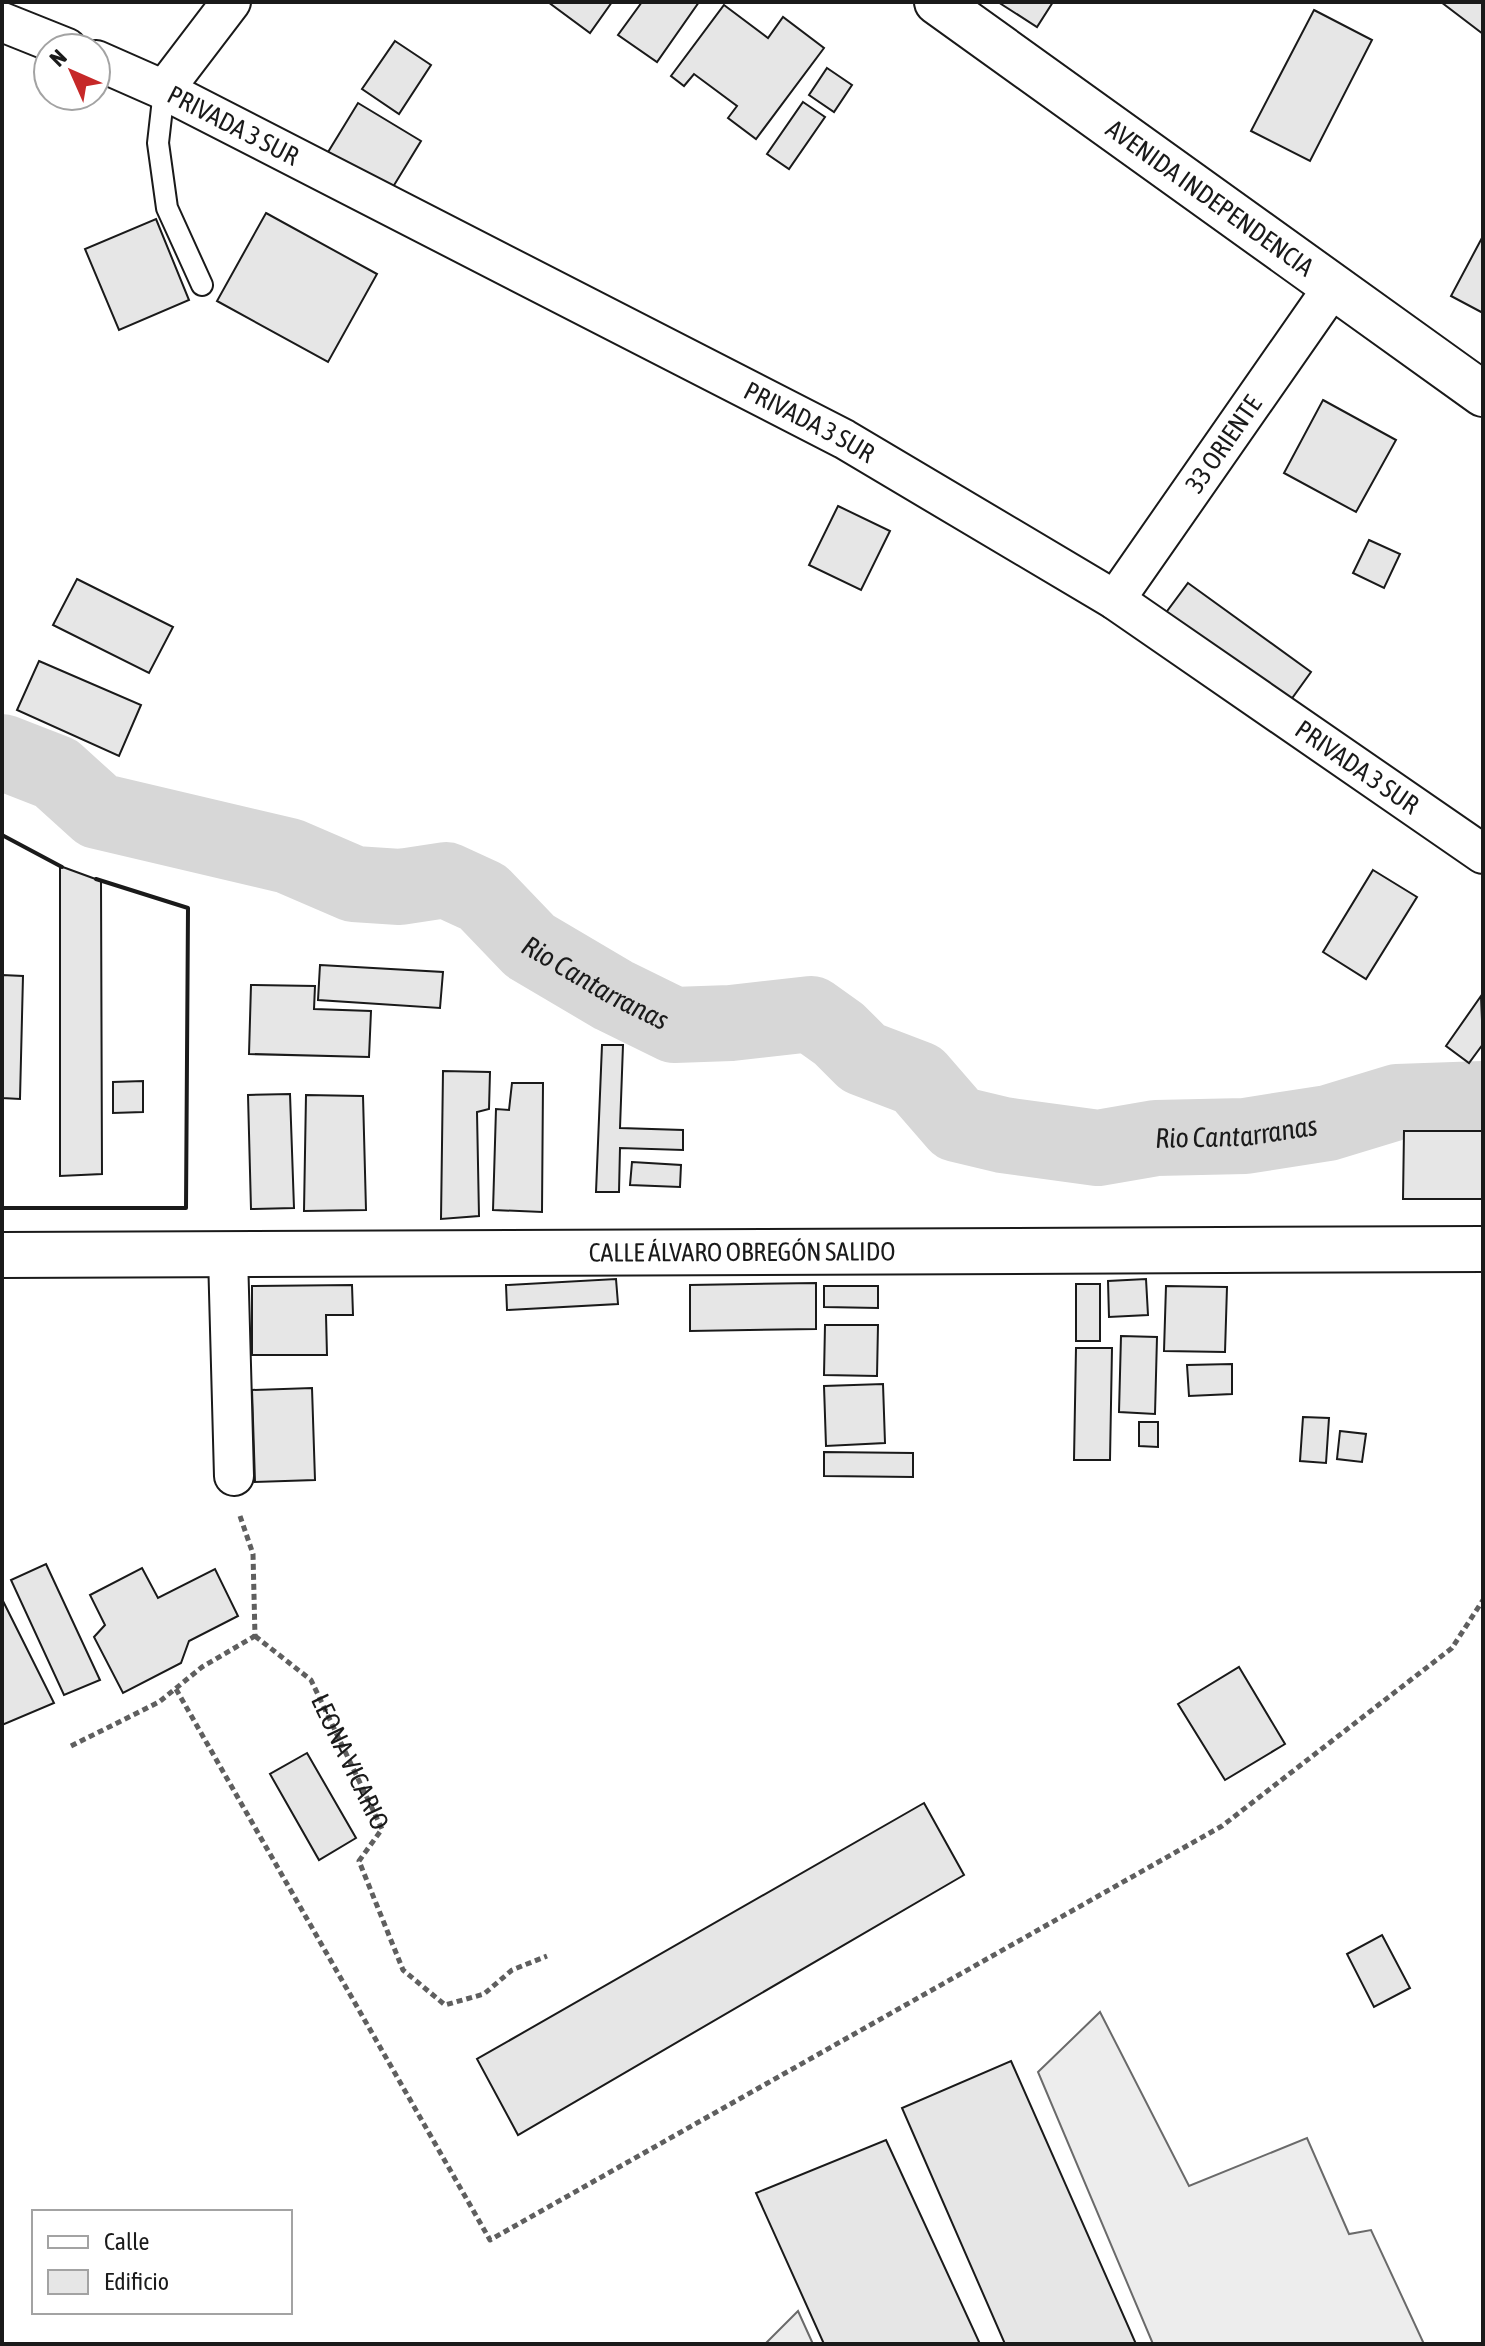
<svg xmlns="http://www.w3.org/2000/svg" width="1485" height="2346" font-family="'Asap Condensed',sans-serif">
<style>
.built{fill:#ededed;stroke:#6a6a6a;stroke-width:2}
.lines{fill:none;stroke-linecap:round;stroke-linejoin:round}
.river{stroke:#d7d7d7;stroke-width:76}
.building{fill:#e6e6e6;stroke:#1a1a1a;stroke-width:2}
.service-casing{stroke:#1a1a1a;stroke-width:24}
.minor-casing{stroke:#1a1a1a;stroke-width:42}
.tertiary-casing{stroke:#1a1a1a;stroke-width:48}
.path{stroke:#5f5f5f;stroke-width:5;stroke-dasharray:6 4;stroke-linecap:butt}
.service{stroke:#fff;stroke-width:20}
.minor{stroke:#fff;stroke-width:38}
.tertiary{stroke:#fff;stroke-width:44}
.wall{stroke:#1a1a1a;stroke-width:4}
.labels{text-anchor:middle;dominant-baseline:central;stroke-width:6;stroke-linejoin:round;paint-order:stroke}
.street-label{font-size:26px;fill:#1a1a1a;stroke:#fff}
.water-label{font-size:28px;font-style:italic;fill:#1a1a1a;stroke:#fff}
</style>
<rect width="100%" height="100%" fill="#fff"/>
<!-- built -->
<g class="built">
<polygon points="1100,2012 1189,2186 1307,2138 1349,2234 1371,2230 1424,2344 1153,2344 1038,2072"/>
<polygon points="798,2311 813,2344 765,2344"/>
</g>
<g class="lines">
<!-- river -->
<path class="river" id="s1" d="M2 752 56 773 98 811 289 856 354 884 400 887 446 880 483 897 530 946 613 995 674 1025 731 1023 811 1014 839 1034 863 1058 918 1079 957 1124 1003 1135 1098 1148 1156 1138 1245 1136 1328 1123 1397 1102 1483 1099"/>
</g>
<!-- building -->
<g class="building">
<polygon points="548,2 612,2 590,33"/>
<polygon points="642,2 699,2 657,62 618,35"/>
<polygon points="998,2 1053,2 1037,27"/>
<polygon points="1441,2 1483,2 1483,34"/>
<polygon points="724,5 768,38 783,17 824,48 756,139 728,118 737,106 694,74 684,86 671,76"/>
<polygon points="1314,10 1372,40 1310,161 1251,131"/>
<polygon points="395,41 431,65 399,114 362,89"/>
<polygon points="827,68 852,85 834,112 809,95"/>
<polygon points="803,102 825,117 789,169 767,154"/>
<polygon points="358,103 421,141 385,200 322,162"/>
<polygon points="266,213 377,274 328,362 217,301"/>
<polygon points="156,219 189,300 119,330 85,249"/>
<polygon points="1483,236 1483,313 1451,296"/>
<polygon points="1323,400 1396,440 1356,512 1284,473"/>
<polygon points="838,506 890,531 861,590 809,565"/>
<polygon points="1369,540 1400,554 1384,588 1353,573"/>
<polygon points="77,579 173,627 149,673 53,625"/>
<polygon points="1188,583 1311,672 1285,708 1162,618"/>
<polygon points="39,661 141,705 119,756 17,710"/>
<polygon points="60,866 101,881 102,1174 60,1176"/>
<polygon points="1373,870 1417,897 1366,979 1323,952"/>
<polygon points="320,965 443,972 440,1008 318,1000"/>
<polygon points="2,975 23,976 20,1099 2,1098"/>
<polygon points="251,985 315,986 314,1009 371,1011 369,1057 249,1054"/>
<polygon points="1481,996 1483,1044 1469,1063 1446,1046"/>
<polygon points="602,1045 623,1045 620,1128 683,1130 683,1150 620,1148 619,1192 596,1192"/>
<polygon points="443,1071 490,1072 489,1109 477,1112 479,1216 441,1219"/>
<polygon points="143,1081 143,1112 113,1113 113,1082"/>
<polygon points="512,1083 543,1083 542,1212 493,1210 496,1109 509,1110"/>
<polygon points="290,1094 294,1208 251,1209 248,1095"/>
<polygon points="306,1095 363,1096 366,1210 304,1211"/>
<polygon points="1404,1131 1483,1131 1483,1199 1403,1199"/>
<polygon points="632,1162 681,1165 680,1187 630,1185"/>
<polygon points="616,1279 618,1304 507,1310 506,1285"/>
<polygon points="1146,1279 1148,1315 1109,1317 1108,1281"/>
<polygon points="816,1283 816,1329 690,1331 690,1285"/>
<rect x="1076" y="1284" width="24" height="57"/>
<polygon points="352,1285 353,1315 326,1315 327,1355 252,1355 252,1286"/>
<polygon points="824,1286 878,1286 878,1308 824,1307"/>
<polygon points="1166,1286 1227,1287 1225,1352 1164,1351"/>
<polygon points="825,1325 878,1325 877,1376 824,1375"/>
<polygon points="1121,1336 1157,1337 1155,1414 1119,1412"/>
<polygon points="1076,1348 1112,1348 1110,1460 1074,1460"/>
<polygon points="1232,1364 1232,1394 1189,1396 1187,1365"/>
<polygon points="883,1384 885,1443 826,1446 824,1386"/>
<polygon points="312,1388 315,1480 255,1482 252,1390"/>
<polygon points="1303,1417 1329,1418 1326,1463 1300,1461"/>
<polygon points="1139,1422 1158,1422 1158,1447 1139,1446"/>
<polygon points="1340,1431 1366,1434 1362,1462 1337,1459"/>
<polygon points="824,1452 913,1453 913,1477 824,1476"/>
<polygon points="46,1564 100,1680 64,1695 11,1580"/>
<polygon points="142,1568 158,1598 215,1569 238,1616 189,1641 181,1663 123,1693 94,1637 105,1625 90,1595"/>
<polygon points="2,1599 54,1703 2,1725"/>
<polygon points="1239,1667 1285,1744 1225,1780 1178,1704"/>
<polygon points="307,1753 356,1838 319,1860 270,1774"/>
<polygon points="924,1803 964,1875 518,2135 477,2059"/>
<polygon points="1382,1935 1410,1988 1374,2007 1347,1954"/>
<polygon points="1011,2061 1136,2344 1005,2344 902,2108"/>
<polygon points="886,2140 980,2344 824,2344 756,2193"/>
</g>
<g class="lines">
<!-- service casing -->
<g class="service-casing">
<polyline id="service" points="164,90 158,143 167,208 202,285"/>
</g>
<!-- minor casing -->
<g class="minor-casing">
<g id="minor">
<polyline points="2,22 67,48"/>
<path id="s3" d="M96 60 164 90 844 439 1115 600 1483 854"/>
<polyline points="164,90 231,2"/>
<path id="s4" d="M1115 600 1333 287"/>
<polyline points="228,1255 234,1476"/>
</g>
</g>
<!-- tertiary casing -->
<g class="tertiary-casing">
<g id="tertiary">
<path id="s5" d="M937 2 1483 394"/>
<path id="s6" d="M2 1255 1483 1249"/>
</g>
</g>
<!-- path -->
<g class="path">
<polyline points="240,1516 253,1554 255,1636"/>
<path id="s2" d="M255 1636 311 1680 382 1829 359 1861 403 1970 445 2005 484 1994 512 1970 547 1956"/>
<polyline points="176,1689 490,2240 1222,1826 1452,1648 1483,1600"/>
<polyline points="71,1746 159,1702 202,1667 255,1636"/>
</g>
<!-- service -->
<use href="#service" class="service"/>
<!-- minor -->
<use href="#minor" class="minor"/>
<!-- tertiary -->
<use href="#tertiary" class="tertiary"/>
<!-- wall -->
<g class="wall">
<polyline points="2,835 62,867"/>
<polyline points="2,1208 186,1208 188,908 96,879"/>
</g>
</g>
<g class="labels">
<!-- street labels -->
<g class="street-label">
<text stroke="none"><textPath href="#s3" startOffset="152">PRIVADA 3 SUR</textPath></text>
<text stroke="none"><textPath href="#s5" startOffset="336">AVENIDA INDEPENDENCIA</textPath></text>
<text stroke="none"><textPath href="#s3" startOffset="800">PRIVADA 3 SUR</textPath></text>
<text stroke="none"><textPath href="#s4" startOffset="190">33 ORIENTE</textPath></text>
<text stroke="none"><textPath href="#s3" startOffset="1448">PRIVADA 3 SUR</textPath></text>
<text stroke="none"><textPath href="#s6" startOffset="740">CALLE ÁLVARO OBREGÓN SALIDO</textPath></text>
<text stroke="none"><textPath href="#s2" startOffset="162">LEONA VICARIO</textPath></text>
</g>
<!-- water labels -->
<g class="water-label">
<text stroke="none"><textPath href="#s1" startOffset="658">Rio Cantarranas</textPath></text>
<text stroke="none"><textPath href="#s1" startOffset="1354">Rio Cantarranas</textPath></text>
</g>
</g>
<!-- border -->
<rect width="1485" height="2346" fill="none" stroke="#1a1a1a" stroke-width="8"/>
<!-- legend -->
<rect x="32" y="2210" width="260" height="104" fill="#ffffff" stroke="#a3a3a3" stroke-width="2"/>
<rect x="48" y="2236" width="40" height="12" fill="#ffffff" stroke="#a3a3a3" stroke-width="2"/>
<text x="104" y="2250" font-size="24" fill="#1a1a1a">Calle</text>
<rect x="48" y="2270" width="40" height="24" fill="#e6e6e6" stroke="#a3a3a3" stroke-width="2"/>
<text x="104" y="2290" font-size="24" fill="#1a1a1a">Edificio</text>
<!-- north arrow -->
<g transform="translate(72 72) rotate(315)"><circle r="38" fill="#ffffff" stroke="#a3a3a3" stroke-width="2"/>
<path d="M0-6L14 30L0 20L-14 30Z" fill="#c62828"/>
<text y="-12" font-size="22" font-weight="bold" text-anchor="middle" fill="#1a1a1a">N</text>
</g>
</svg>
